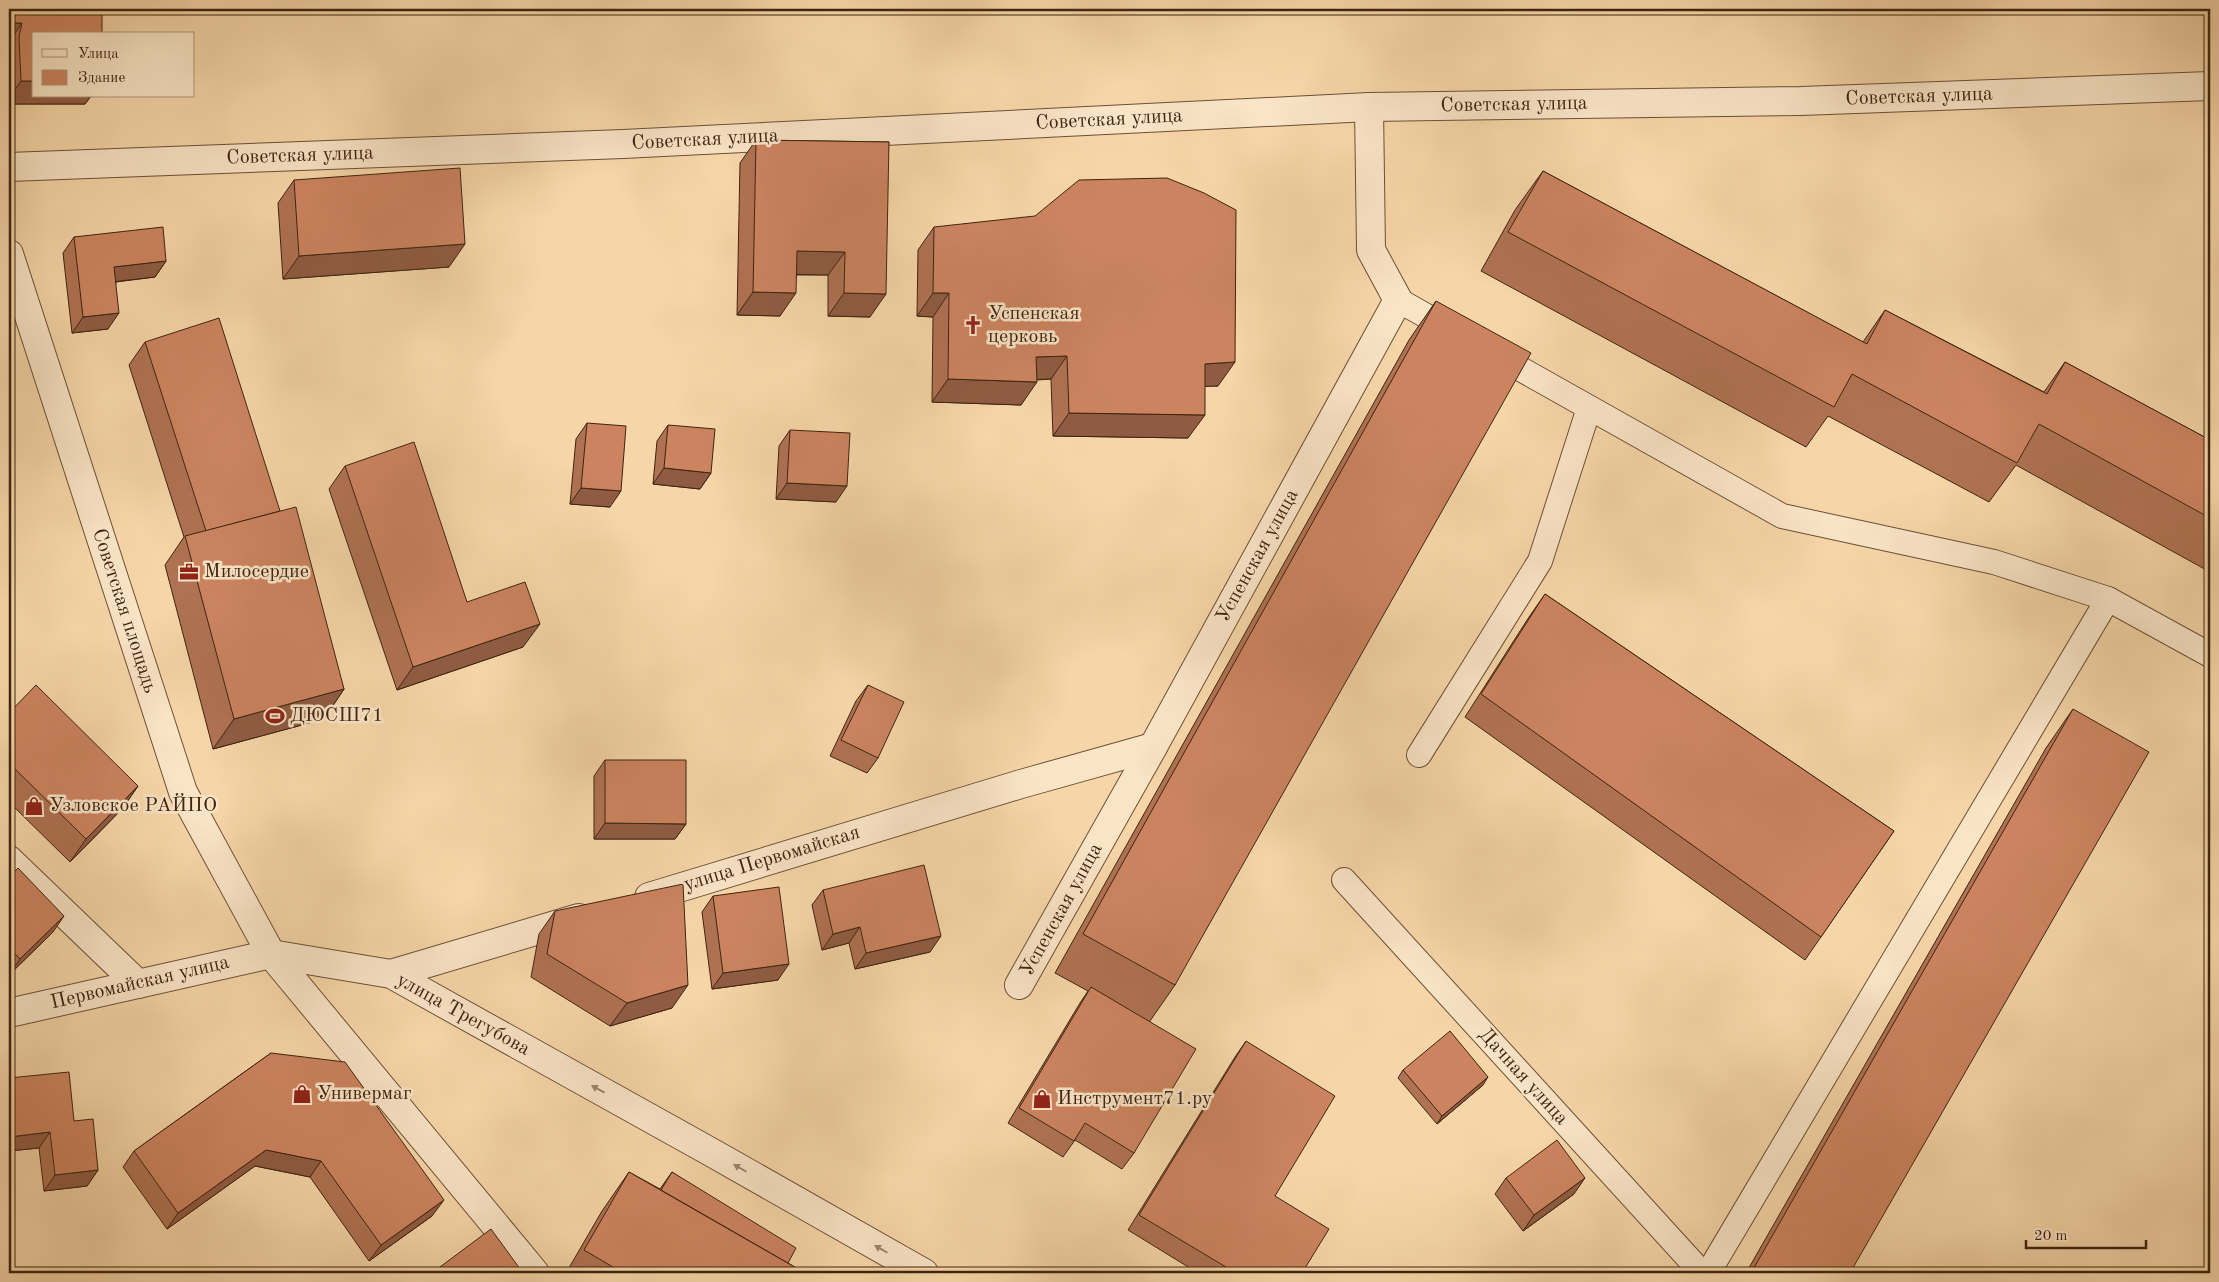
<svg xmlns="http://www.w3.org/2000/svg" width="2219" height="1282" font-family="'Old Standard TT',serif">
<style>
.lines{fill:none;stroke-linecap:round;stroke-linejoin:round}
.lane-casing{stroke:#6c5037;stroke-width:26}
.street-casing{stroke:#6c5037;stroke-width:30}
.lane{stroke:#f9e4c6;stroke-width:24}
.street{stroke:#f9e4c6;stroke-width:28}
.wall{fill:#af7253;stroke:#3e2411}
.shaded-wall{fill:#8f5c43;stroke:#3e2411}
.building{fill:#cc8460;stroke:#3e2411}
.oneway{fill:#9c846c}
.labels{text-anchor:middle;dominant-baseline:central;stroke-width:5;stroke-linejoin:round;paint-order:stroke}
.street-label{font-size:20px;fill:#3e2411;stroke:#f9e4c6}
.poi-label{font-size:20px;fill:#3e2411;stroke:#f9e4c6;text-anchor:start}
</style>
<rect width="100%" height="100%" fill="#f6d6a8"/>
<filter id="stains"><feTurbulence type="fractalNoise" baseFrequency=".004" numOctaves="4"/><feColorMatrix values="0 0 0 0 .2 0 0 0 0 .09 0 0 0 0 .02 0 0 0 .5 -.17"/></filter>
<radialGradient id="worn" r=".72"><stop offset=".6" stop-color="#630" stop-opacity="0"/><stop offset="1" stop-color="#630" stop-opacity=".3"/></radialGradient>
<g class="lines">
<!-- lane casing -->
<g class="lane-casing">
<g id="lane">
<polyline points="1398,300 1453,331"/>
<polyline points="1494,354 1782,516 1994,562 2108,599 2210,655"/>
<polyline points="1419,755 1540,561 1589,408"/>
<polyline points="1344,880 1702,1273"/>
<polyline points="1708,1273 2108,599"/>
</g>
</g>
<!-- street casing -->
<g class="street-casing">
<g id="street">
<polyline points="9,167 623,144 1369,107 1801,101 2210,86"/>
<polyline points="9,254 183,792 271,954 535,1273"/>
<polyline points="9,860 138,984"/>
<polyline points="649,897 1021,784 1153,747"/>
<polyline points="391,974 579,918"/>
<polyline points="1019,985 1153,747 1398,300 1371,250 1369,107"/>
<polyline points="9,1013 271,954 391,974 709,1151 924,1273"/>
</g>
</g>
<!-- lane -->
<use href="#lane" class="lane"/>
<!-- street -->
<use href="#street" class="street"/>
</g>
<!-- wall -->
<g class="wall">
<polygon points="9,9 102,9 34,96 91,96 85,104 15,104 9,113"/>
<polygon points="756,140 889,142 870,317 828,316 828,275 797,275 780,316 737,315 740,163"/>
<polygon points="1543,171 1863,342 1885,310 2044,392 2065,362 2210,440 2210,572 2016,465 1989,502 1828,416 1806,447 1481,271 1515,210"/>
<polygon points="294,180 449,267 283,279 278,203"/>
<polygon points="934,227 1218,386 1205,386 1188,438 1053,436 1051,379 1037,380 1021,405 932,402 933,317 917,316 918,250"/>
<polygon points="74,237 166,261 155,277 116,282 108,329 72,333 63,253"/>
<polygon points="1436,301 1175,985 1150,1021 1134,1153 1122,1169 1075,1140 1063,1157 1008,1123 1080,1003 1088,991 1055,973 1409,340"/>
<polygon points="145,342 280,511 344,689 324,719 213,749 165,565 184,537 129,365"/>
<polygon points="587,423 610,507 570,504 576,439"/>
<polygon points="668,425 711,473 700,489 653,484 657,441"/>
<polygon points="790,430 836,502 776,499 779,446"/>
<polygon points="345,466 467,602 523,647 397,690 329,489"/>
<polygon points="1545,594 1894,831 1805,960 1465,717 1529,617"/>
<polygon points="868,685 878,758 867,773 830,756 856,701"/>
<polygon points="2073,709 1850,1273 1746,1273 2046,748"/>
<polygon points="9,713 138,786 122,809 70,862 9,802"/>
<polygon points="605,760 686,824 675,839 594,839 594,776"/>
<polygon points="9,877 53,932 9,975"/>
<polygon points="823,890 930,952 855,969 849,943 822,950 812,905"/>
<polygon points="713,896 778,980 712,989 702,912"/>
<polygon points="555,911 672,1008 610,1026 531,977 539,934"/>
<polygon points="1246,1041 1275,1196 1302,1273 1198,1273 1128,1230 1235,1057"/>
<polygon points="271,1053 432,1216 369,1261 310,1177 255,1166 167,1229 123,1167 134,1151"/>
<polygon points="1403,1070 1483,1085 1437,1124 1398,1078"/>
<polygon points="9,1078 74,1121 98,1170 87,1186 44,1191 39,1148 9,1151"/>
<polygon points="629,1172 660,1189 672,1172 788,1263 805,1273 566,1273 602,1211"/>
<polygon points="1506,1178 1574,1194 1523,1231 1495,1194"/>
<polygon points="440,1267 523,1273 435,1273"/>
</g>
<!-- shaded-wall -->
<g class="shaded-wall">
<polygon points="9,23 22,23 9,42"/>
<polygon points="21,81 34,81 34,96 91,96 85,104 15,104 9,113 9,98"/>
<polygon points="465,244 449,267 283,279 299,256"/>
<polygon points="797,251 845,252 828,275 781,274"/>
<polygon points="166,261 155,277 103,283 114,267"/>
<polygon points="753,292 796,293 780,316 737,315"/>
<polygon points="844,293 886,294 870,317 828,316"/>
<polygon points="933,293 949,293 933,317 917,316"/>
<polygon points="119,313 108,329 72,333 83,317"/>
<polygon points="1067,356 1051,379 1020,380 1036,357"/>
<polygon points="1235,362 1218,386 1189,387 1205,364"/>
<polygon points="948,379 1037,382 1021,405 932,402"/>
<polygon points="1069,413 1205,415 1188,438 1053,436"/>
<polygon points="664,468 711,473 700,489 653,484"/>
<polygon points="787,483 847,486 836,502 776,499"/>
<polygon points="581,488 621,491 610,507 570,504"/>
<polygon points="540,624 523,647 397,690 413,667"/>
<polygon points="344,689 324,719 213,749 234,719"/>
<polygon points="138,786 122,809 70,862 86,839"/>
<polygon points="605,823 686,824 675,839 594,839"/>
<polygon points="64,916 53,932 9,975 20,959"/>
<polygon points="860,927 849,943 822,950 833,934"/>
<polygon points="941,936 930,952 855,969 866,953"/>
<polygon points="789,964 778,980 712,989 723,973"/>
<polygon points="688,985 672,1008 610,1026 627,1003"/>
<polygon points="1488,1077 1483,1085 1437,1124 1442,1116"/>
<polygon points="50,1132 39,1148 9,1151 9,1137"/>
<polygon points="266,1150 321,1161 310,1177 255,1166 167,1229 178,1213"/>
<polygon points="98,1170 87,1186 44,1191 55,1175"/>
<polygon points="1585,1178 1574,1194 1523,1231 1534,1215"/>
<polygon points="444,1200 432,1216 369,1261 381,1245"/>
</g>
<!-- building -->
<g class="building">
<polygon points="9,9 102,9 102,34 34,34 34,81 21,81 19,37 22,23 9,23"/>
<polygon points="9,44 14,44 15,104 9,104"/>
<polygon points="756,140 889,142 886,294 844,293 845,252 797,251 796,293 753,292"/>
<polygon points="460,168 465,244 299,256 294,180"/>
<polygon points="1543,171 1867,344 1885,310 2047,394 2065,362 2210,440 2210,518 2039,424 2017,463 1852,374 1834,407 1508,232"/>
<polygon points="1167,178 1204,193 1236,210 1235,362 1205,364 1205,415 1069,413 1067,356 1036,357 1037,382 948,379 949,293 933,293 934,227 1035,216 1079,180"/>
<polygon points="163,227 166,261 114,267 119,313 83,317 74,237"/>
<polygon points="1436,301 1531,353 1175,985 1083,934"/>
<polygon points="219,318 280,511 206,531 145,342"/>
<polygon points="587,423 626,426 621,491 581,488"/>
<polygon points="668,425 715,429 711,473 664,468"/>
<polygon points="790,430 850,433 847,486 787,483"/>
<polygon points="414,442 467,602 525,582 540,624 413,667 345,466"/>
<polygon points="296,507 344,689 234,719 185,536"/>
<polygon points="1545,594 1894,831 1821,937 1481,694"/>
<polygon points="36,685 138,786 86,839 9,763 9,713"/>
<polygon points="868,685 904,702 878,758 841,740"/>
<polygon points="2073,709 2149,752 1850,1273 1751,1273"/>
<polygon points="605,760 686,760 686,824 605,823"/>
<polygon points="924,865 941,936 866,953 860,927 833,934 823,890"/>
<polygon points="18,868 64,916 20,959 9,947 9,877"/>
<polygon points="683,884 688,985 627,1003 547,954 555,911"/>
<polygon points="779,887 789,964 723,973 713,896"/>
<polygon points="1091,987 1196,1049 1134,1153 1085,1123 1074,1141 1019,1108"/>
<polygon points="1450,1031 1488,1077 1442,1116 1403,1070"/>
<polygon points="1246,1041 1335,1096 1275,1196 1329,1229 1302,1273 1236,1273 1139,1215"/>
<polygon points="271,1053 345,1062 444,1200 381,1245 321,1161 266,1150 178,1213 134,1151"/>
<polygon points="69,1072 74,1121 93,1119 98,1170 55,1175 50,1132 9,1137 9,1078"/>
<polygon points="1557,1140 1585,1178 1534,1215 1506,1178"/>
<polygon points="629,1172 805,1273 623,1273 584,1250"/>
<polygon points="672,1172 796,1248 788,1263 661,1190"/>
<polygon points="491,1229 523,1273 444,1273 440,1267"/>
<polygon points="1406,1267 1412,1273 1399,1273"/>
</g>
<!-- one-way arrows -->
<defs><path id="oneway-solid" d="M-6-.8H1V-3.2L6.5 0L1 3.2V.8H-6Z" transform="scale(1.25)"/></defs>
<g class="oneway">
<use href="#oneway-solid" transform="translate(598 1089) rotate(-151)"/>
<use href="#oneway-solid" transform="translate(740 1168) rotate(-150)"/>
<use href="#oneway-solid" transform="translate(881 1249) rotate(-150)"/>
</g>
<!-- icons -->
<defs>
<g id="church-bare" transform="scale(1.5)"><path d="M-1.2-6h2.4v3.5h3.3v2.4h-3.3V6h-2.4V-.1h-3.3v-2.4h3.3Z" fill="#8f2418" stroke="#f9e4c6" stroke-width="2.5" paint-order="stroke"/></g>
<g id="office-bare" transform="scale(1.5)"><path d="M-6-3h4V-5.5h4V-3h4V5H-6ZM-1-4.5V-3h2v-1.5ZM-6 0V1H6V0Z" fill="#8f2418" stroke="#f9e4c6" stroke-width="2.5" paint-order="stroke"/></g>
<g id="stadium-bare" transform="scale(1.5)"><path d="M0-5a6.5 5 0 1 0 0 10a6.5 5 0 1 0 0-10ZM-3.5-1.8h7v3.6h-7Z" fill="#8f2418" stroke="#f9e4c6" stroke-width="2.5" paint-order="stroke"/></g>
<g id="shop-bare" transform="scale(1.5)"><path d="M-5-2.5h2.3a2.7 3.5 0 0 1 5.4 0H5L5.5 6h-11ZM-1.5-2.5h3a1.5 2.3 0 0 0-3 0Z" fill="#8f2418" stroke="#f9e4c6" stroke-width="2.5" paint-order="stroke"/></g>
</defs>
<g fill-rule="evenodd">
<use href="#church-bare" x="973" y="325"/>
<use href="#office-bare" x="189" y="572"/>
<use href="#stadium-bare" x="275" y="716"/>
<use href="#shop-bare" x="34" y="806"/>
<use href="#shop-bare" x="302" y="1094"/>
<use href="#shop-bare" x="1042" y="1099"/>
</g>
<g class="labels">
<!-- street labels -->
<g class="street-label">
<text transform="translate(1919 97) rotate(-2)">Советская улица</text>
<text transform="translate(1514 105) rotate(-1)">Советская улица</text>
<text transform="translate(1109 120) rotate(-3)">Советская улица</text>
<text transform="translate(705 140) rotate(-3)">Советская улица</text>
<text transform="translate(300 156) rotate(-2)">Советская улица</text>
<text transform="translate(1258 556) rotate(-61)">Успенская улица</text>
<text transform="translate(124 611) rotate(72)">Советская площадь</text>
<text transform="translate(772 859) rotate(-17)">улица Первомайская</text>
<text transform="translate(1062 910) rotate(-61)">Успенская улица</text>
<text transform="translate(140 983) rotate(-13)">Первомайская улица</text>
<text transform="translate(463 1015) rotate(29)">улица Трегубова</text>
<text transform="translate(1523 1077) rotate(48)">Дачная улица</text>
</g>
<!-- poi labels -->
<g class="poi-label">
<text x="988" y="314">Успенская<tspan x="988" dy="23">церковь</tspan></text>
<text x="204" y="572">Милосердие</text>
<text x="290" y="716">ДЮСШ71</text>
<text x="49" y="806">Узловское РАЙПО</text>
<text x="317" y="1094">Универмаг</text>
<text x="1057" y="1099">Инструмент71.ру</text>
</g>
</g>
<!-- margin -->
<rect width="2219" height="1282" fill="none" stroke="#f6d6a8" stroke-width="30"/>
<rect x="10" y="10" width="2199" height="1262" fill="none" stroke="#3e2411" stroke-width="2.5"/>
<rect x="15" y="15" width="2189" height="1252" fill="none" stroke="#3e2411"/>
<!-- legend -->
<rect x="32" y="32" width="162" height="65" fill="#f9e4c6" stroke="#ae977e"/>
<rect x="42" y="49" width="25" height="8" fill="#f9e4c6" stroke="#ae977e"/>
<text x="78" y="58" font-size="15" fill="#3e2411">Улица</text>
<rect x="42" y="70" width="25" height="15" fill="#cc8460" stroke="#ae977e"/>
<text x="78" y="82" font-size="15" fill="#3e2411">Здание</text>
<!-- scale -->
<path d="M2026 1240v8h120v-8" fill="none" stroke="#3e2411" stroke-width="2.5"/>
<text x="2034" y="1240" font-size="15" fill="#3e2411" stroke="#f9e4c6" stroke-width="4" paint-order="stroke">20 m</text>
<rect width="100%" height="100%" filter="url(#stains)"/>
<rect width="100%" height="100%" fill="url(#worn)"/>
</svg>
